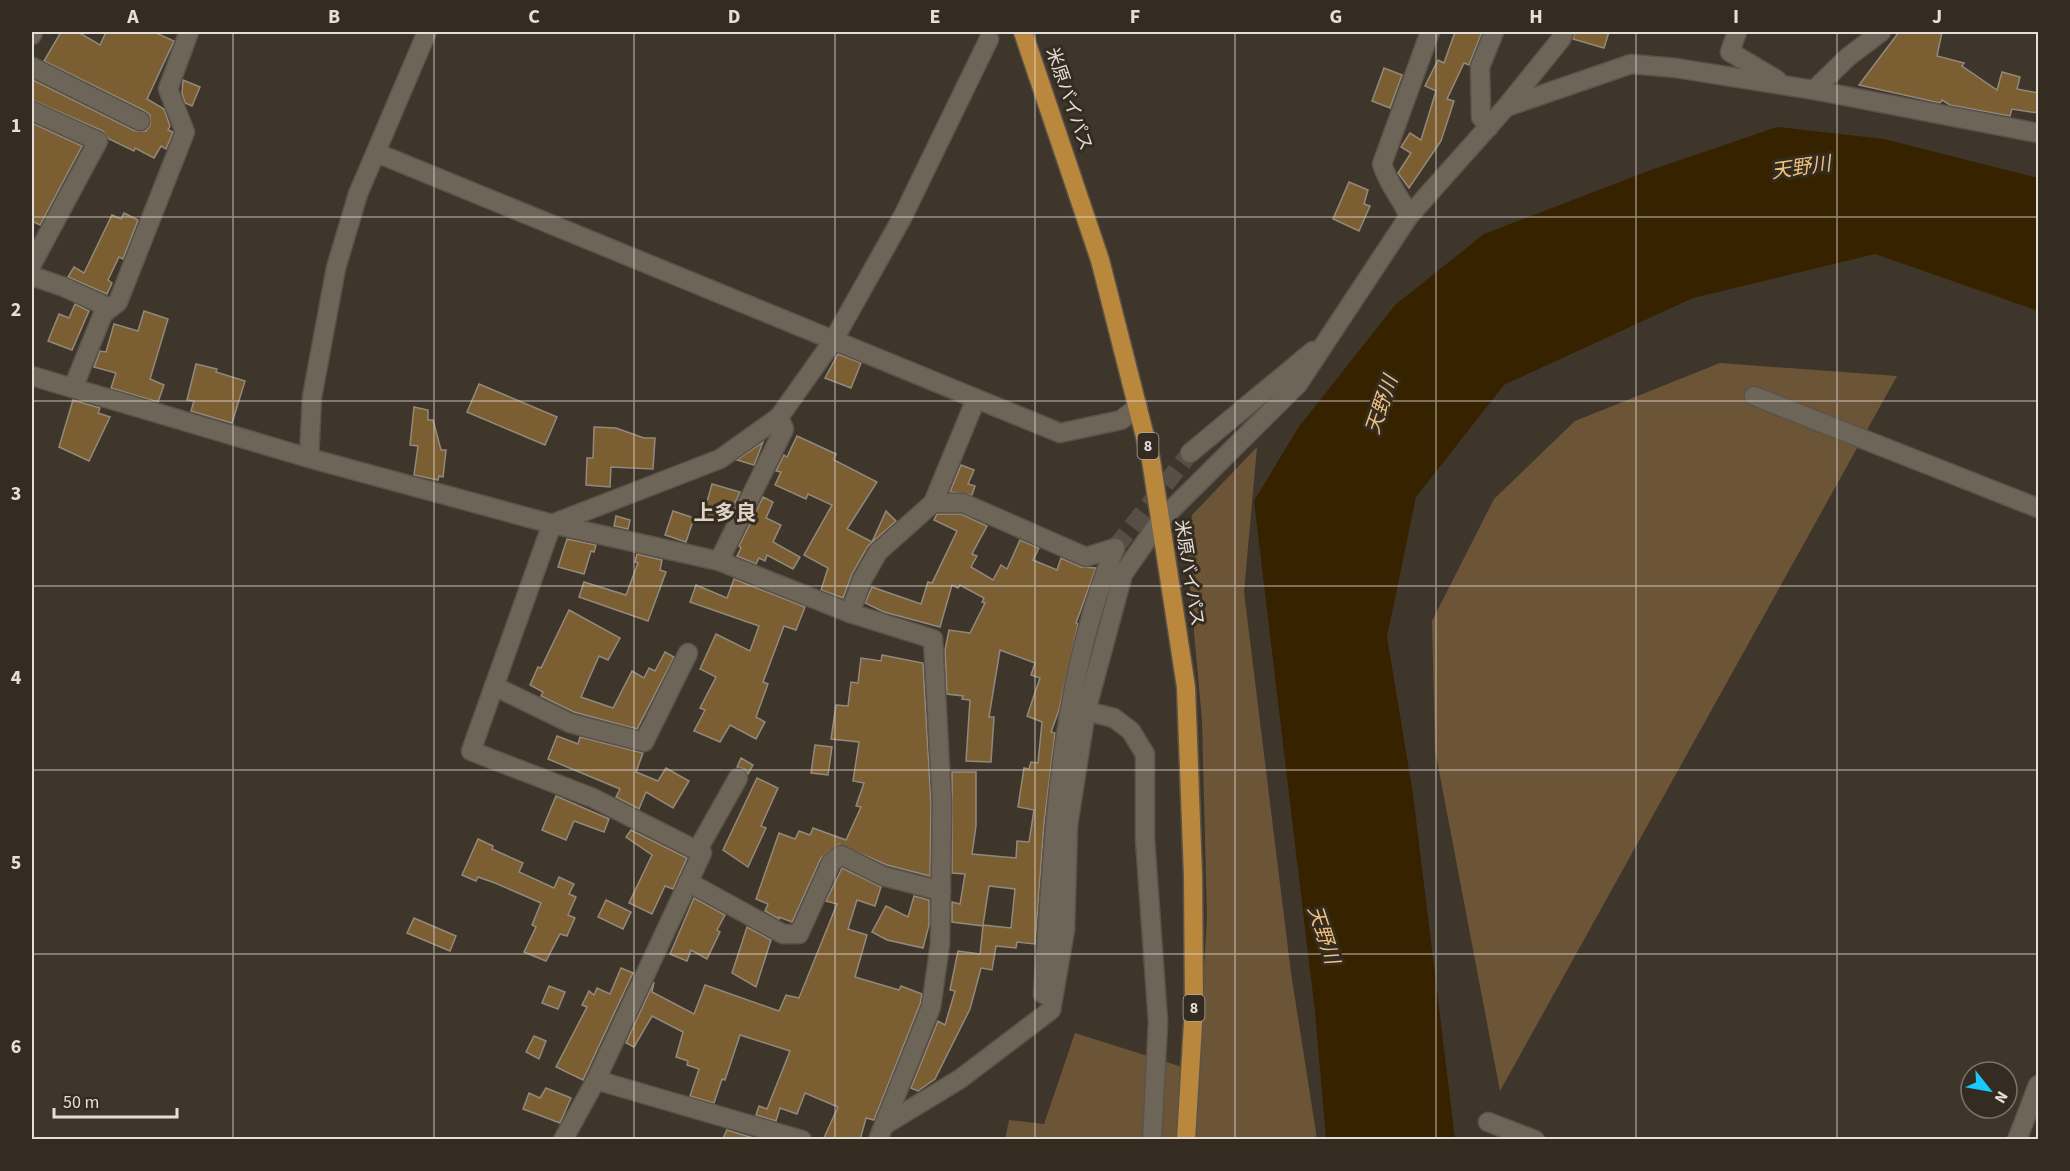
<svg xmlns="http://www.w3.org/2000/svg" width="2070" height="1171" font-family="'Source Sans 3','Noto Sans JP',sans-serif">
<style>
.green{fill:#6b5536}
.water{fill:#372200}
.building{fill:#7c5e33;stroke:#92897c;stroke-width:1.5;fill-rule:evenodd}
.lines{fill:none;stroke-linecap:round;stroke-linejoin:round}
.minor-tunnel{stroke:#574f45;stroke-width:18;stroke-dasharray:18 9;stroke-linecap:butt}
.minor-casing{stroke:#5b534a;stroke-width:21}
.highway-casing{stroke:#5b534a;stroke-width:21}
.minor{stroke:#6e6559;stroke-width:18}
.highway{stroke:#ba883d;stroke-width:18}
.grid{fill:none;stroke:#e5dfd9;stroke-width:1.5;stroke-opacity:0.55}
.labels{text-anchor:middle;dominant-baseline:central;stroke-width:6;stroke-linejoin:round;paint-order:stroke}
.shield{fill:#342c21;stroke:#b0a9a2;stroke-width:1.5}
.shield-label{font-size:16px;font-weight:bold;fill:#e5dfd9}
.street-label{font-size:18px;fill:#e5dfd9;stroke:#342c21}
.water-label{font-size:20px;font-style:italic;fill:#f0bf7c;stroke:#342c21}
.quarter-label{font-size:21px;font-weight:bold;fill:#ded3c6;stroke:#342c21}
.neatline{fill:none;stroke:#e5dfd9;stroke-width:2}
.grid-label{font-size:20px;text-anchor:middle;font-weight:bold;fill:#e5dfd9}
</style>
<rect width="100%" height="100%" fill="#3e362b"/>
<!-- green -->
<g class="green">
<polygon points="1720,363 1897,376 1500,1091 1435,750 1432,621 1494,499 1575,421"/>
<polygon points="1257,447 1244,592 1291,973 1317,1139 1005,1140 1009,1120 1044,1124 1075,1033 1198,1072 1207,917 1202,720 1187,555 1192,515"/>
</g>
<!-- water -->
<polygon class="water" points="1777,127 1884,139 2038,178 2038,311 1875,254 1693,298 1504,385 1416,497 1387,637 1413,794 1455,1139 1326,1139 1315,1012 1254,501 1298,428 1395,305 1484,234 1648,171"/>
<!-- building -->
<g class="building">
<polygon points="61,32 78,32 100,45 106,32 154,32 174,41 147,99 164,109 170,126 168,130 173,132 166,149 161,146 154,158 135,148 134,151 109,139 103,131 32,100 33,80 135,131 146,131 150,125 150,115 145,111 44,61"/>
<polygon points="1455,32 1482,32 1469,65 1464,63 1447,99 1454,101 1441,141 1409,188 1398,173 1411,153 1401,147 1410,133 1421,140 1436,91 1425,86 1438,60 1444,63"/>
<polygon points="1575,32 1609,32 1604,48 1573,39"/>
<polygon points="1899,32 1942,32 1937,56 1964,63 1962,66 1997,90 2002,72 2020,77 2017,89 2038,93 2038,113 2012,109 2010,116 1950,105 1942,100 1940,103 1859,85"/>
<polygon points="1384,68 1402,75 1390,108 1372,101"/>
<polygon points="183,80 200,87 192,106 185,103 182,93"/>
<polygon points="32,123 82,146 40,225 32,221"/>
<polygon points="1349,182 1368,190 1364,204 1370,206 1359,231 1333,219"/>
<polygon points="124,213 138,220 123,259 119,257 108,280 112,283 107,294 68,277 74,267 84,273 112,215 121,219"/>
<polygon points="75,304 89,311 72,350 48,341 59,314 69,318"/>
<polygon points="144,311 168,319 150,379 164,385 158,402 111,388 116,373 94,367 100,351 106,352 114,324 138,331"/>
<polygon points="838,354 861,363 851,388 825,378"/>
<polygon points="196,364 217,369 216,372 245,381 232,423 191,411 194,401 187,400"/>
<polygon points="479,384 557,417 545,445 467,412"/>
<polygon points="73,400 100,408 98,413 110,417 89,461 59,447"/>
<polygon points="414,407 428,410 428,420 433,420 441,450 446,450 443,477 439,476 438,480 414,475 418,446 410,445"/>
<polygon points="594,427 616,428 644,438 655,438 653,469 611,467 610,487 586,485 587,458 593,458"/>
<polygon points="797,436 836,454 834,460 877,482 847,529 872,542 886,511 896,521 868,546 852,574 843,598 821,590 828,568 804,555 832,505 808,494 806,499 775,485 781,472 776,471 784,455 787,457"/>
<polygon points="763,442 754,465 737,460"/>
<polygon points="961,465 974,470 968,484 975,486 972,495 950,492"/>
<polygon points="712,484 740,492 726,522 703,516"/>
<polygon points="763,497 773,502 766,518 781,525 773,542 800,557 793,569 767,555 765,561 759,558 756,564 737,556 741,548 739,546"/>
<polygon points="673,511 694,518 686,542 665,535"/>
<path d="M937 514H961L987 526 972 554 977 556 971 567 993 580 1001 565 1007 569 1020 540 1039 548 1033 560 1057 570 1061 558 1081 567 1096 568 1076 623 1078 624 1059 710 1051 732 1055 733 1044 824 1035 944 1017 942 1016 948 996 946 992 970 981 968 970 1009 935 1079 918 1091 911 1088 938 1021 945 1025 955 991 950 990 958 951 980 954 983 926 952 922V902L960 904 965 874 952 873V772H976V826L972 854 1016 858 1017 841 1029 842 1034 810 1018 807 1024 768 1029 769 1031 762 1038 763 1042 722 1027 716 1040 678 1031 675 1035 663 1000 650 989 717H994L991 762 966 761 970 700 962 699 963 696 947 694 945 650 949 630 970 633 985 603 982 602 984 598 960 585 958 588 952 585 940 627 884 612 865 603 872 587 921 604 928 582 932 583 957 531 934 520ZM989 886 1015 889 1011 928 983 925Z"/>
<polygon points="616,516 630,520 628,529 614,526"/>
<polygon points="567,539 596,545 594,552 591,551 584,574 558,567"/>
<polygon points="637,554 662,560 660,570 666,572 648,621 579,597 584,582 626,595 638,563 635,562"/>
<polygon points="734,579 805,607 796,630 784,626 763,682 768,684 756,717 765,722 756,739 730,725 720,742 694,731 705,710 700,708 716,677 700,669 716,634 750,651 759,626 690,602 696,585 727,598"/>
<polygon points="569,610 620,638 608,660 599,656 581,697 613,708 632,671 644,678 649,668 655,671 665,652 674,657 637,729 574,712 541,696 543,692 530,685 538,667 541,668"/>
<polygon points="882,655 923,663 931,804 930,876 887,865 839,844 821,858 792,922 779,917 779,919 765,911 768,904 756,899 779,833 795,839 799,831 810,835 813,828 846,840 861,807 856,806 864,783 853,781 859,742 831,739 836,705 848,706 851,682 858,683 861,658 881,661"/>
<polygon points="557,736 578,744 580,737 643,753 636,772 658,781 666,768 689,781 673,808 646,792 639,809 616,797 620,789 548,759"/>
<polygon points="815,745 832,747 828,775 811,773"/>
<polygon points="741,758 753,765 748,774 744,769 737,767"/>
<polygon points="757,778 778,788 761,826 766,828 748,867 723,850"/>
<polygon points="556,796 609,819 604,832 574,821 566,840 542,830"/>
<polygon points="631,830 687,858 673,889 665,886 652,914 629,903 652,855 626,837"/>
<polygon points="478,839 493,846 492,849 523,863 519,872 554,888 559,877 574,884 569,894 576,897 568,915 575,918 567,936 560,934 546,961 524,952 536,927 532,925 541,903 495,883 478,877 476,881 462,875"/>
<polygon points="842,868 881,887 875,906 857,900 848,929 867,935 855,977 899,990 901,986 922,994 920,1004 874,1120 866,1118 860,1140 823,1140 838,1107 805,1093 797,1114 780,1108 776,1121 756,1115 759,1106 767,1109 790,1051 740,1035 725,1080 722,1079 714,1103 690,1096 699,1069 687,1065 688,1061 676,1057 683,1032 652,1016 634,1047 626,1043 654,982 652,992 694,1014 705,985 779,1011 786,995 799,998 837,904 826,901"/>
<polygon points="914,896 929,900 929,925 923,948 887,940 872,932 886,906 908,917"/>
<polygon points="694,898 725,915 717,930 720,932 707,959 691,950 687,961 670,954"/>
<polygon points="606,900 631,912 623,929 598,917"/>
<polygon points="414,918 456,936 450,951 407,933"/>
<polygon points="747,927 771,940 756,987 732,973"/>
<polygon points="621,968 633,973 583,1080 556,1067 587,1007 582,1005 589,991 594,995 597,988 610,994"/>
<polygon points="549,986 565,992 558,1009 542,1003"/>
<polygon points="534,1036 546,1041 539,1059 526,1052"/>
<polygon points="546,1088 571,1098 560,1123 523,1109 529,1093 540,1098"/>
<polygon points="727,1130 760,1140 722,1140"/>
</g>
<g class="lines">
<!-- minor-tunnel -->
<polyline class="minor-tunnel" points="1115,548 1190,453"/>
<!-- minor casing -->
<g class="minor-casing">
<g id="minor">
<polyline points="1737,32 1730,52 1777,80"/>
<polyline points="32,35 33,32"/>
<polyline points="32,67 140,121"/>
<polyline points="1814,90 1848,57 1881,32"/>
<polyline points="1506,107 1561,39 1564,32"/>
<polyline points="32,111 98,141 32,264"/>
<polyline points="1489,127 1481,117 1480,67 1494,32"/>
<polyline points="377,153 1060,433 1121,420 1138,407"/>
<path d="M1409 216C1400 196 1389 186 1382 164L1430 32"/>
<polyline points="32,276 64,287 110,308"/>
<polyline points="32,376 309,458 552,524 719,561 850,613 933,639 942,804 940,944 931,1007 878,1140"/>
<polyline points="73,388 103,314 118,302 185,132 168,89 189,32"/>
<polyline points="1754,396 2038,508"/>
<polyline points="1190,453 1313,351"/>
<polyline points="309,458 312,397 336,268 358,194 427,32"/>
<polyline points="933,503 963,503 1086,557 1115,548"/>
<polyline points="719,561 784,429 779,417"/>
<polyline points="850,613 862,580 878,552 933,503 976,399"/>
<polyline points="494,686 570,723 644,742 688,653"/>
<polyline points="1086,711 1114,718 1131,731 1145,754 1145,839 1158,1022 1152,1140"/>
<polyline points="697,851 738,778"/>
<polyline points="688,882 783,934 799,934 831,863 841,855 883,876 941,891"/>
<path d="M1043 994C1054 846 1057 688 1115 548"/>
<polyline points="596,1080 802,1140"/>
<polyline points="1488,1122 1535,1140"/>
<polyline points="886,1124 960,1079 1051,1010 1065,930 1068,825 1086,711 1123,574 1160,521 1298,384 1409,216 1506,107 1631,64 1676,68 1814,90 2038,133"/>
<polyline points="563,1140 596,1080 702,853 593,798 471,751 552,524 720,459 779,417 833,341 902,218 989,39"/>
<polyline points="2017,1140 2038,1085"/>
</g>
</g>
<!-- highway casing -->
<g class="highway-casing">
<polyline id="highway" points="1023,32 1100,260 1151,460 1186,687 1193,876 1194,1007 1186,1140"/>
</g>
<!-- minor -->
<use href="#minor" class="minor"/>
<!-- highway -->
<use href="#highway" class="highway"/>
</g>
<!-- grid -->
<path class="grid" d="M233 32V1140M434 32V1140M634 32V1140M835 32V1140M1035 32V1140M1235 32V1140M1436 32V1140M1636 32V1140M1837 32V1140M32 217H2038M32 401H2038M32 586H2038M32 770H2038M32 954H2038"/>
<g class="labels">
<!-- shield labels -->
<g class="shield">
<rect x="1137.5" y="433" width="21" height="26" rx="4.5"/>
<rect x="1183.5" y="995" width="21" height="26" rx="4.5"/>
</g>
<g class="shield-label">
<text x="1148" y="446">8</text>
<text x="1194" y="1008">8</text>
</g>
<!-- street labels -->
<g class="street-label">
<text transform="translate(1069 99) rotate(71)">米原バイパス</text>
<text transform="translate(1189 573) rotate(81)">米原バイパス</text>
</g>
<!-- water labels -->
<g class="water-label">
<text transform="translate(1801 168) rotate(-8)">天野川</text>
<text transform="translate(1382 405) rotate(-71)">天野川</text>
<text transform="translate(1323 935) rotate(72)">天野川</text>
</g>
<!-- quarter labels -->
<g class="quarter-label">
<text x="725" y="513">上多良</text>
</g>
</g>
<!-- border -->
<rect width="2070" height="1171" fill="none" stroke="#342c21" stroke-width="66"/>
<!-- north arrow -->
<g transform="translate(1989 1090) rotate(121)"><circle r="28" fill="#342c21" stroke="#7b746b" stroke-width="1.5"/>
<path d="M0-4.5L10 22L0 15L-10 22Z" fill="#18cafc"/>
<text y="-9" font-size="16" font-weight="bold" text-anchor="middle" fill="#e5dfd9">N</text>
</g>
<!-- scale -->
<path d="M54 1108v9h123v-9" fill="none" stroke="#e5dfd9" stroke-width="3"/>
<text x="63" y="1108" font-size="18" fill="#e5dfd9" stroke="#342c21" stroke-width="4.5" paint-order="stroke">50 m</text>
<rect x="33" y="33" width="2004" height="1105" class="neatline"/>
<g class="grid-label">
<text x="133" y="23">A</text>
<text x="334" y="23">B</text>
<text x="534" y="23">C</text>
<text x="734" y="23">D</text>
<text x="935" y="23">E</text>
<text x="1135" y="23">F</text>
<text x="1336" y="23">G</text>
<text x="1536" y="23">H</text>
<text x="1736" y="23">I</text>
<text x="1937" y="23">J</text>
<text x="16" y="132">1</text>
<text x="16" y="316">2</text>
<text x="16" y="500">3</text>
<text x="16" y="684">4</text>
<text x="16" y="869">5</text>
<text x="16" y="1053">6</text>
</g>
</svg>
